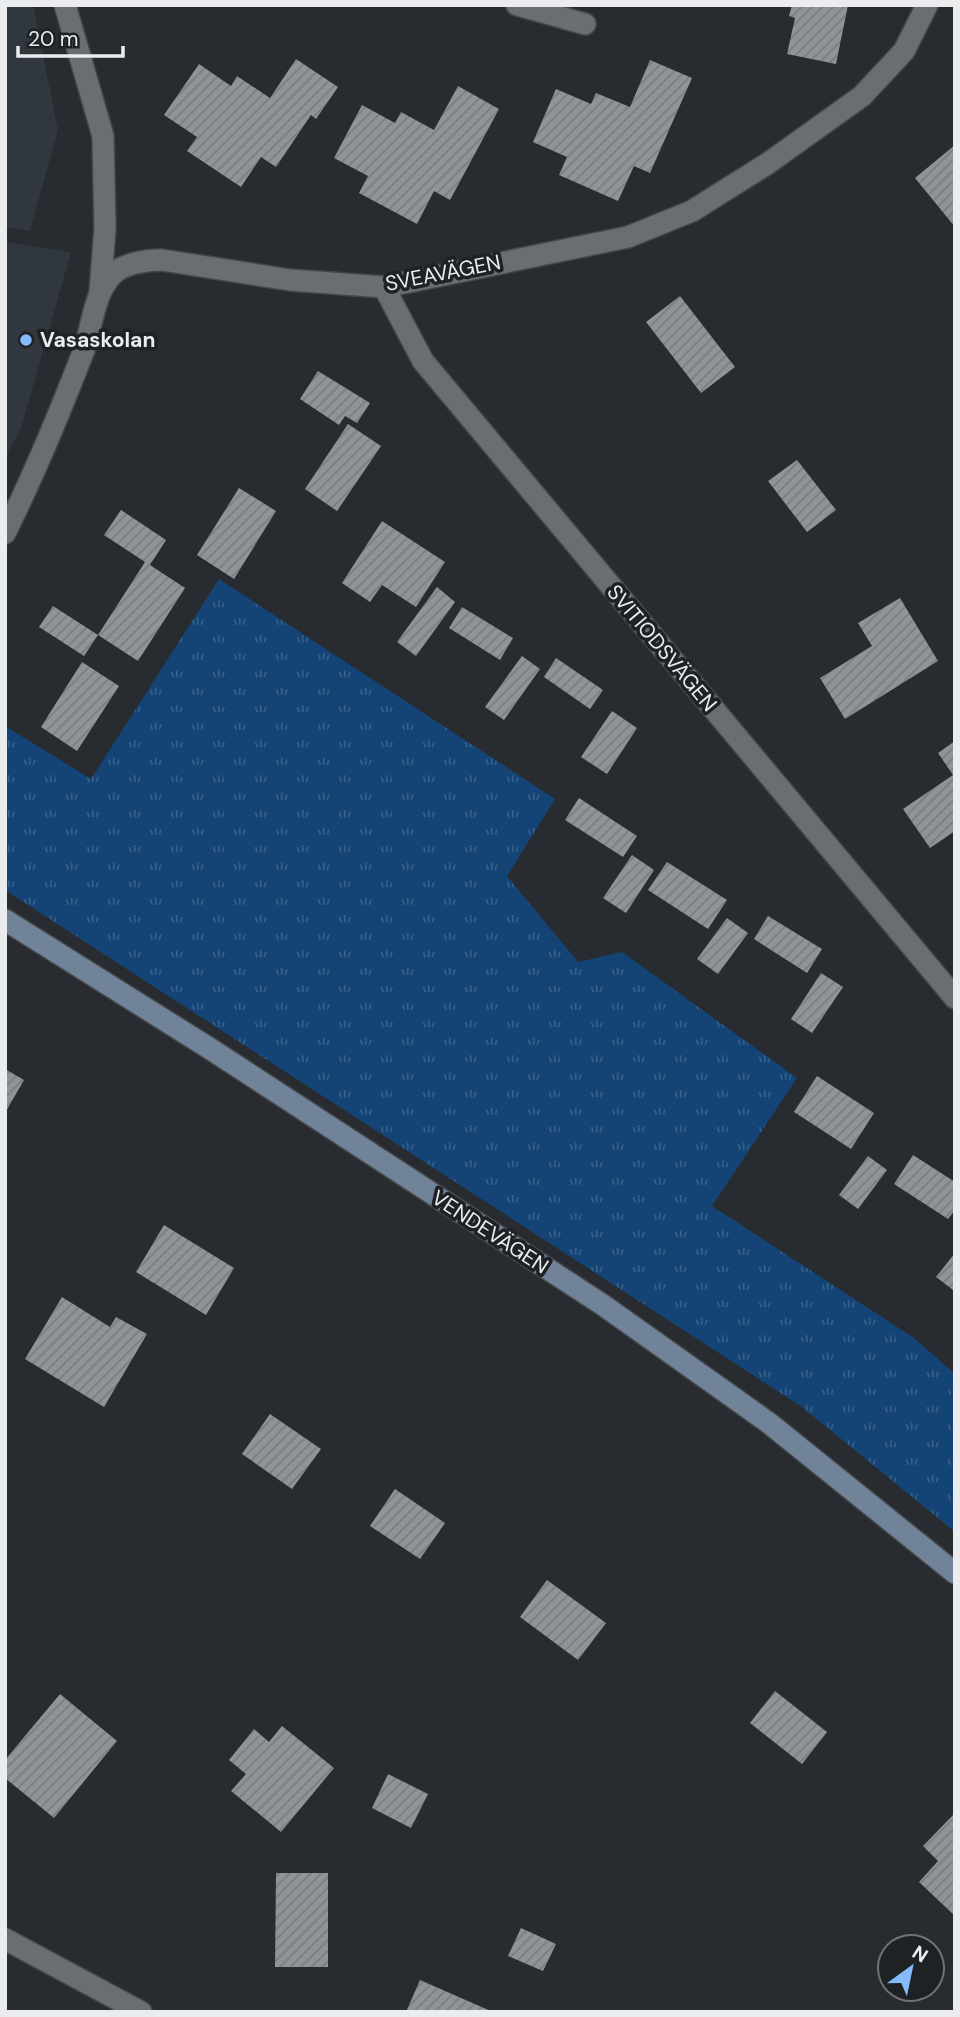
<svg xmlns="http://www.w3.org/2000/svg" width="960" height="2017" font-family="'DM Sans',sans-serif">
<style>
.built{fill:#30373f}
.grass{fill:url(#grass-tufts)}
.building{fill:url(#building-hatch)}
.lines{fill:none;stroke-linecap:round;stroke-linejoin:round}
.street-casing{stroke:#45484b;stroke-width:24}
.secondary-casing{stroke:#45484b;stroke-width:24}
.street{stroke:#6a6e72;stroke-width:21}
.secondary{stroke:#708398;stroke-width:21}
.poi-dot{fill:#84bcfb;stroke:#1f2225;stroke-width:2.5}
.labels{text-anchor:middle;dominant-baseline:central;stroke-width:7;stroke-linejoin:round;paint-order:stroke}
.street-label{font-size:21px;fill:#eaecee;stroke:#1f2225}
.poi-label{font-size:21px;font-weight:bold;fill:#eaecee;stroke:#1f2225;text-anchor:start}
</style>
<defs>
<pattern id="grass-tufts" width="24" height="20" patternUnits="userSpaceOnUse" patternTransform="scale(1.75)"><rect width="24" height="20" fill="#134475"/><path d="M3 7l-1-3M5 7V3M7 7l1-3M15 17l-1-3M17 17v-4M19 17l1-3" fill="none" stroke="#365f89"/></pattern>
<pattern id="building-hatch" width="6" height="6" patternUnits="userSpaceOnUse" patternTransform="scale(1.75)"><rect width="6" height="6" fill="#909498"/><path d="M-1 1l2-2M0 6l6-6M5 7l2-2" fill="none" stroke="#7a7d80"/></pattern>
</defs>
<rect width="100%" height="100%" fill="#282b2f"/>
<!-- built -->
<g class="built">
<polygon points="5,5 33,5 58,130 30,231 5,227"/>
<polygon points="5,242 71,252 21,428 5,458"/>
</g>
<!-- grass -->
<polygon class="grass" points="219,579 555,799 507,876 578,962 622,952 797,1078 712,1206 914,1338 955,1374 955,1532 802,1407 5,890 5,726 91,779"/>
<!-- building -->
<g class="building">
<polygon points="792,5 848,5 836,64 787,54 795,18 789,16"/>
<polygon points="296,59 338,87 316,119 311,115 276,167 261,157 241,187 187,151 197,137 164,115 199,64 231,86 237,76 270,98"/>
<polygon points="650,60 692,78 650,173 634,166 618,201 559,175 567,157 533,142 556,89 591,104 596,93 630,107"/>
<polygon points="458,86 499,109 450,200 434,191 417,224 359,193 368,176 334,158 362,105 395,123 401,112 434,130"/>
<polygon points="955,145 955,227 915,178"/>
<polygon points="680,296 735,367 701,393 646,322"/>
<polygon points="318,371 370,403 357,423 345,416 339,425 300,399"/>
<polygon points="348,424 381,446 337,511 305,489"/>
<polygon points="797,460 836,510 807,532 768,481"/>
<polygon points="239,488 276,511 234,579 197,555"/>
<polygon points="121,510 166,540 150,565 185,588 138,661 98,635 145,562 104,535"/>
<polygon points="382,521 445,562 416,607 382,585 370,602 342,583"/>
<polygon points="437,587 455,602 416,656 397,642"/>
<polygon points="900,598 938,661 845,719 820,678 872,646 858,623"/>
<polygon points="53,606 98,635 84,656 39,627"/>
<polygon points="462,607 513,638 500,660 449,628"/>
<polygon points="522,656 540,669 504,720 485,707"/>
<polygon points="556,658 603,690 590,709 544,677"/>
<polygon points="82,662 119,686 77,751 41,727"/>
<polygon points="612,711 637,728 607,774 581,757"/>
<polygon points="955,741 955,831 930,848 903,809 953,775 938,753"/>
<polygon points="579,798 637,836 623,857 565,820"/>
<polygon points="632,855 654,870 626,913 603,898"/>
<polygon points="667,862 727,900 708,929 648,890"/>
<polygon points="768,916 822,949 807,973 754,939"/>
<polygon points="727,918 748,933 718,974 697,959"/>
<polygon points="821,973 843,987 812,1033 791,1019"/>
<polygon points="5,1069 24,1080 5,1113"/>
<polygon points="817,1076 874,1113 851,1149 794,1112"/>
<polygon points="913,1155 955,1182 955,1210 948,1219 894,1184"/>
<polygon points="868,1156 887,1170 858,1209 839,1195"/>
<polygon points="164,1225 234,1268 206,1315 136,1272"/>
<polygon points="955,1253 955,1289 953,1290 936,1277"/>
<polygon points="62,1297 110,1327 116,1317 147,1334 104,1407 25,1359"/>
<polygon points="270,1414 321,1449 292,1489 242,1454"/>
<polygon points="395,1489 445,1523 420,1559 370,1526"/>
<polygon points="547,1580 606,1623 578,1660 520,1617"/>
<polygon points="775,1691 827,1732 802,1764 750,1723"/>
<polygon points="60,1694 117,1741 54,1818 5,1778 5,1760"/>
<polygon points="282,1726 334,1768 281,1832 231,1791 246,1774 229,1760 254,1729 269,1742"/>
<polygon points="388,1774 428,1794 411,1828 372,1808"/>
<polygon points="955,1813 955,1916 919,1882 938,1861 923,1846"/>
<polygon points="276,1873 328,1873 328,1967 275,1967"/>
<polygon points="521,1928 556,1944 543,1971 508,1956"/>
<polygon points="420,1980 493,2012 406,2012"/>
</g>
<g class="lines">
<!-- street casing -->
<g class="street-casing">
<g id="street">
<polyline points="65,5 103,136 105,228 100,292"/>
<polyline points="517,5 585,24"/>
<polyline points="384,287 423,361 955,998"/>
<path d="M5 533C35 473 60 412 84 350 92 327 94 293 112 275 123 263 147 260 162 260L290 280 384 287 628 237 692 211 767 164 862 96 904 51 927 5"/>
<polyline points="5,1939 141,2012"/>
</g>
</g>
<!-- secondary casing -->
<g class="secondary-casing">
<polyline id="secondary" points="5,920 209,1048 603,1305 769,1423 955,1573"/>
</g>
<!-- street -->
<use href="#street" class="street"/>
<!-- secondary -->
<use href="#secondary" class="secondary"/>
</g>
<!-- markers -->
<circle class="poi-dot" cx="26" cy="340" r="7"/>
<g class="labels">
<!-- street labels -->
<g class="street-label">
<text transform="translate(443 273) rotate(-11)">SVEAVÄGEN</text>
<text transform="translate(662 648) rotate(50)">SVITIODSVÄGEN</text>
<text transform="translate(490 1232) rotate(33)">VENDEVÄGEN</text>
</g>
<!-- poi labels -->
<g class="poi-label">
<text x="40" y="340">Vasaskolan</text>
</g>
</g>
<!-- border -->
<rect width="960" height="2017" fill="none" stroke="#eaecee" stroke-width="14"/>
<!-- north arrow -->
<g transform="translate(911 1968) rotate(33)"><circle r="33" fill="#1f2225" stroke="#707375" stroke-width="2"/>
<path d="M0-5L12 26L0 18L-12 26Z" fill="#84bcfb"/>
<text y="-10" font-size="19" font-weight="bold" text-anchor="middle" fill="#eaecee">N</text>
</g>
<!-- scale -->
<path d="M18 46v10h105v-10" fill="none" stroke="#eaecee" stroke-width="3.5"/>
<text x="28" y="46" font-size="21" fill="#eaecee" stroke="#1f2225" stroke-width="5" paint-order="stroke">20 m</text>
</svg>
